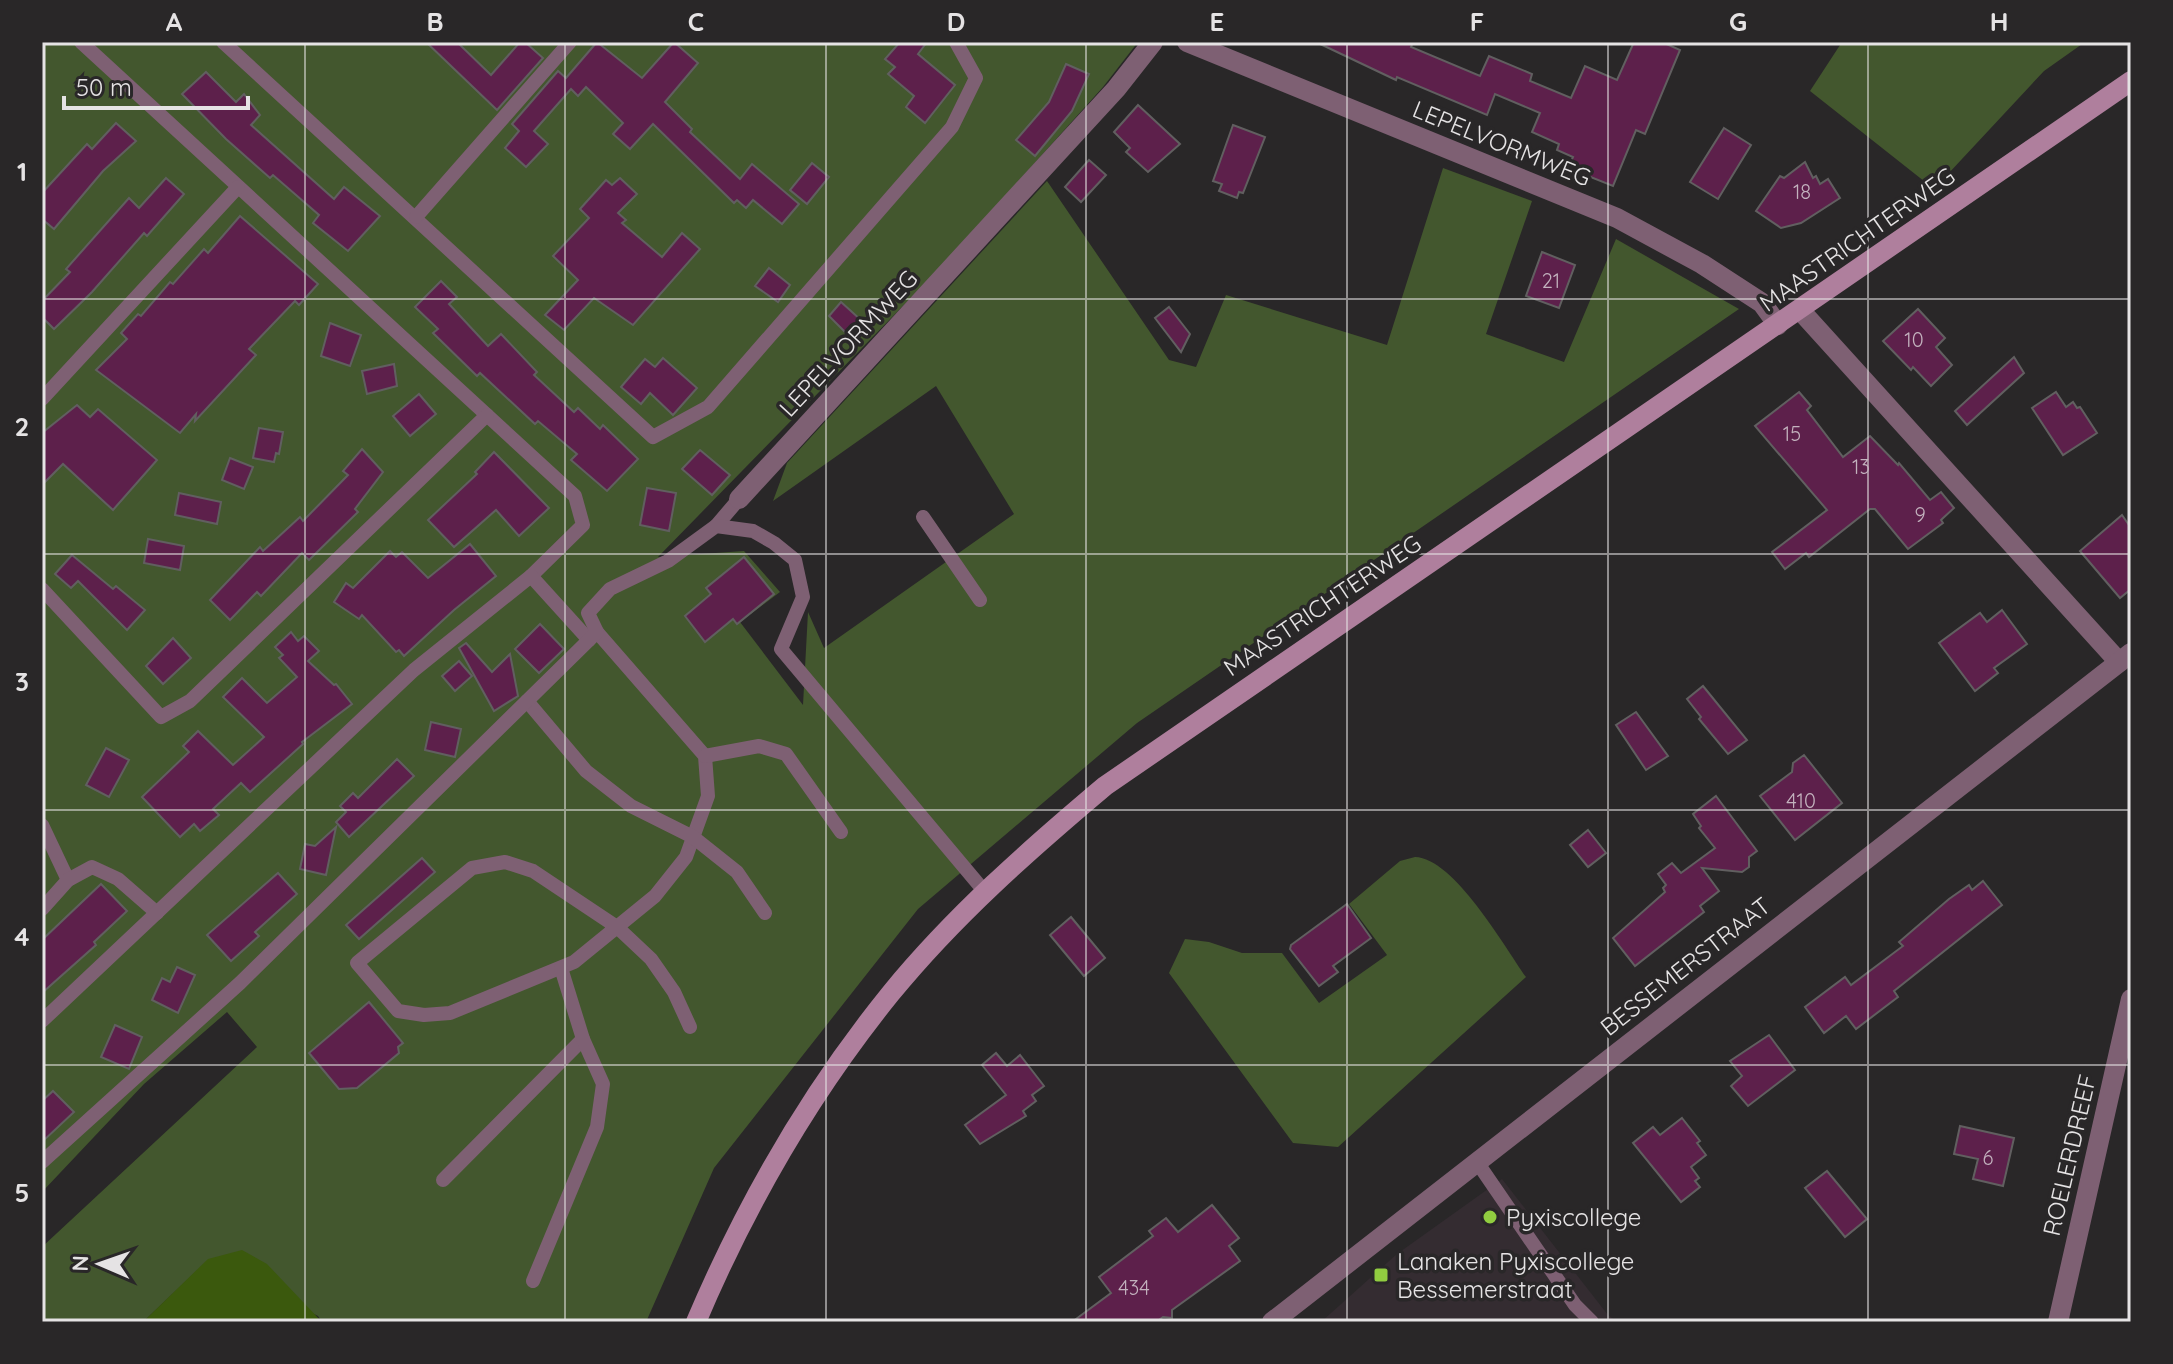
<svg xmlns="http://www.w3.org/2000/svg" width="2173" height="1364" font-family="Quicksand,sans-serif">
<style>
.built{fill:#342c31}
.green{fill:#43572e}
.water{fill:#3b590d}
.building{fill:#5d204b;stroke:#615f60;stroke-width:2}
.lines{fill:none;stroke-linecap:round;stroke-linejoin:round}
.lane{stroke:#7e6073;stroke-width:14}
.street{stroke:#7e6073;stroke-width:20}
.secondary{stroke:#af7f9d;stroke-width:20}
.grid{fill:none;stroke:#e5e3e4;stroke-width:2;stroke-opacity:0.55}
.poi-dot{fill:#91cd40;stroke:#292728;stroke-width:3}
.labels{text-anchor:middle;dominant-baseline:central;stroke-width:7;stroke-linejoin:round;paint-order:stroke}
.number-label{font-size:20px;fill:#c3b2be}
.street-label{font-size:24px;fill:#e5e3e4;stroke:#292728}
.poi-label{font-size:24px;fill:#e5e3e4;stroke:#292728;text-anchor:start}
.neatline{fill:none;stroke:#e5e3e4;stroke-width:3}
.grid-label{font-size:26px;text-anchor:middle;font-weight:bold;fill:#e5e3e4}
</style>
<rect width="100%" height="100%" fill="#292728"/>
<!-- built -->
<polygon class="built" points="1502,1179 1608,1315 1617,1322 1321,1322 1397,1254"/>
<!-- green -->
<g class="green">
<polygon points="42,42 1138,42 1103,87 941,267 658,557 744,551 780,592 740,622 803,705 808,612 824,648 1014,514 936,386 773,501 787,463 1047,181 1169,360 1196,367 1226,295 1387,345 1443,168 1532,201 1486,334 1564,362 1616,239 1739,309 1137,723 918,909 714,1168 646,1322 322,1322 318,1316 208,1260 143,1322 42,1322 42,1247 257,1047 227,1012 144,1084 42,1192"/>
<polygon points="1842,42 2085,42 2044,71 1934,189 1810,91"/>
<path d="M1415 857C1454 858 1504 946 1526 977L1338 1147 1293 1143 1169 973 1185 939 1209 942 1242 953H1282L1319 1003 1387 955 1349 904 1400 861Z"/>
</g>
<!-- water -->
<polygon class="water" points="242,1250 267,1264 322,1322 143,1322 208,1259"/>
<!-- building -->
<g class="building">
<polygon points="426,42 457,42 491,75 520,42 525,42 543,58 497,110"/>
<polygon points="597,42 642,78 674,42 698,63 665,102 692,129 690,132 740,179 752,164 799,204 782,224 753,200 746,208 737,200 734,203 653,124 630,149 613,134 623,123 586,87 578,96 571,89 534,131 548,144 526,167 505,148 519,131 512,124 558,71 566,78"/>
<polygon points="900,42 927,42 918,54 955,85 925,123 906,107 914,96 888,74 895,67 885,59"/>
<polygon points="1316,42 1413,42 1411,47 1480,76 1489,56 1532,74 1530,81 1571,98 1585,66 1617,80 1634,42 1662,42 1680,50 1645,134 1636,130 1613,186 1568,168 1573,157 1557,150 1559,144 1532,132 1540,113 1495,94 1487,115 1397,77 1396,80"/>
<polygon points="1066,64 1089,74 1072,111 1035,156 1016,140 1049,102"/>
<polygon points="206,72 236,102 244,94 260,115 251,125 334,199 344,187 380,216 348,251 313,223 319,215 273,175 270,178 226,139 182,94"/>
<polygon points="1138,105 1180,144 1148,172 1126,152 1130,148 1114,132"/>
<polygon points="116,123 136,141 103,171 54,229 42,219 42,193 87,144 92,149"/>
<polygon points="1233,125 1265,137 1243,193 1239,192 1237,198 1219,191 1222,184 1213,181"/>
<polygon points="1724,128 1751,145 1718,199 1690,182"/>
<polygon points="1089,160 1106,175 1081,202 1065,187"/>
<polygon points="1805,162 1813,178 1816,176 1820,184 1828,179 1840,198 1801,223 1781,228 1756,211 1780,176 1784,178"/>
<polygon points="812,163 829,177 807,204 790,190"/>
<polygon points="166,178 184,194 147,236 144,233 92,292 54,329 42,317 42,301 70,272 66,269 129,198 139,208"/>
<polygon points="620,178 637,194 618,213 626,220 622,223 662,257 682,233 700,249 633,325 594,298 564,330 545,315 578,280 553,256 589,218 580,209 606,180 612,185"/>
<polygon points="240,216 318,284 299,305 295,301 249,349 256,355 195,421 196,414 180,433 96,370 127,339 121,333 138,314 141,316 170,282 173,284 204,249 208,253"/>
<polygon points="1542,252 1575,265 1559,308 1526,296"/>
<polygon points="769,268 790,285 778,302 755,286"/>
<polygon points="441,281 457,297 449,304 488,346 501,334 537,372 534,375 574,412 578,408 600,429 603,425 638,459 607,491 571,460 577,454 538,421 535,424 480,373 477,376 433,333 438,329 415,307"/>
<polygon points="841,302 862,321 848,335 829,316"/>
<polygon points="1169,307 1190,334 1181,352 1155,318"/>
<polygon points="1918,309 1945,338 1936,347 1952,365 1931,386 1913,367 1911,370 1883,341"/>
<polygon points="330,323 361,335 350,366 321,356"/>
<polygon points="2014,357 2024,373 1967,425 1955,411"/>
<polygon points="663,358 697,388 673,415 650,393 641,404 621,387 645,359 655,367"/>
<polygon points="394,364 397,386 367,394 362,371"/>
<polygon points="1799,392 1811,406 1807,410 1843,457 1870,436 1898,465 1899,463 1930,500 1941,492 1954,508 1941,520 1943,523 1908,549 1875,509 1870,509 1809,557 1806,553 1785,569 1772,552 1827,510 1755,426"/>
<polygon points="2056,392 2066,407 2073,402 2077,408 2080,407 2097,433 2063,455 2032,408"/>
<polygon points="419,394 436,414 410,436 393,416"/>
<polygon points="77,405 90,417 98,409 157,460 113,510 63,464 42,485 42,433"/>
<polygon points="259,428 283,432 279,454 276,453 274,462 253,458"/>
<polygon points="362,449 383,472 355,509 358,512 309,560 302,553 261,596 257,592 230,620 210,600 260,547 263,551 300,517 303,521 348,475 343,471"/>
<polygon points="700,450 730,475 712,495 682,469"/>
<polygon points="494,452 549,508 519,536 496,510 454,547 428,520 477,474 475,472"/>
<polygon points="230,458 253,467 244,489 222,480"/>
<polygon points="647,488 676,493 669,531 640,525"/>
<polygon points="179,493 221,502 217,524 175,515"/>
<polygon points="2122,515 2131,528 2131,589 2120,598 2080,551"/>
<polygon points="148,539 184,546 180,570 144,563"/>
<polygon points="470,544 496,576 454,610 404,656 399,650 396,652 362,615 359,619 334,602 346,583 353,588 390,551 396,557 402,552 428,578"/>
<polygon points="72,555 113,589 116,586 145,610 127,630 78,581 71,588 55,574"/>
<polygon points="744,557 774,594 737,624 733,619 705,642 685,616 711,594 706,588"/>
<polygon points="2002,610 2027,644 1994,668 1998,673 1975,691 1939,643 1980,613 1987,622"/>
<polygon points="540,624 564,649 539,673 515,649"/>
<polygon points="291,632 298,641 304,636 319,651 308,661 334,685 336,684 352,704 302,742 303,744 250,792 241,783 213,809 219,815 200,831 194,824 180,837 142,797 189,752 183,746 198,731 233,765 264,737 223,697 242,678 267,703 297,677 279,658 283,655 275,647"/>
<polygon points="173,638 191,658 163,684 146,666"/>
<polygon points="466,643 492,672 510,654 518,696 494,711 459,648"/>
<polygon points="459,661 472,676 455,691 442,676"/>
<polygon points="1703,686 1747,740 1728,754 1699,719 1701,717 1687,699"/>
<polygon points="1636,712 1668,756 1646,770 1616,725"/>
<polygon points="431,722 461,729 455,757 425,750"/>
<polygon points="106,748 129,760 109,797 86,785"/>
<polygon points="1804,755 1842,803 1795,840 1760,796 1792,772 1793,763"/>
<polygon points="397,759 414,776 349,837 336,822 346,812 340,806 353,793 358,798"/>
<polygon points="1716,796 1757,851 1749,857 1749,867 1742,872 1702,868 1719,891 1700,906 1704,912 1635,966 1613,938 1665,892 1663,888 1666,885 1658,874 1672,863 1681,873 1715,848 1699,828 1701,826 1693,814"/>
<polygon points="336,827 326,875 300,869 305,844 315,846"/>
<polygon points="1588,830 1606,853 1588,867 1570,845"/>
<polygon points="422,858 435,872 359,939 346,925"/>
<polygon points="278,873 297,894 255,932 259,936 231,961 207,935"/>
<polygon points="1983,881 2002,905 1894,991 1898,997 1856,1029 1846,1016 1824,1033 1805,1007 1845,977 1851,985 1903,946 1899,942 1949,899 1969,885 1972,890"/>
<polygon points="101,884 127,911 94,942 96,945 42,993 42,940"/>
<polygon points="1347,904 1371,938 1333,966 1338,972 1319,986 1290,949 1291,945"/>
<polygon points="1071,917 1105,958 1084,976 1050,935"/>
<polygon points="177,967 195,975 178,1013 152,1000 162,978 170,982"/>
<polygon points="369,1002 403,1043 398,1047 399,1053 357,1088 339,1089 309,1053"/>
<polygon points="115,1025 142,1037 129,1069 101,1057"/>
<polygon points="1769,1035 1795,1070 1748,1106 1731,1086 1742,1076 1730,1061"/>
<polygon points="996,1053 1007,1066 1020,1055 1044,1086 1032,1095 1036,1101 1023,1111 1026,1116 980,1144 965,1125 1006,1095 982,1065"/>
<polygon points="53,1091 74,1112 42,1142 42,1101"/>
<polygon points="1682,1118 1700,1141 1697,1143 1706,1155 1691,1167 1699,1178 1695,1181 1700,1187 1681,1202 1633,1143 1653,1127 1660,1135"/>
<polygon points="1960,1126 2014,1138 2003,1186 1973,1179 1978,1159 1954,1154"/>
<polygon points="1827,1171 1867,1219 1845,1237 1805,1188"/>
<polygon points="1212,1205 1239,1238 1229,1246 1240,1261 1172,1310 1172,1318 1163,1317 1156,1322 1072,1322 1111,1293 1099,1277 1153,1236 1149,1231 1166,1218 1178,1232"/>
</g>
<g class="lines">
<!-- lane -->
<g class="lane">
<polyline points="81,42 575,496 583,525 531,576"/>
<polyline points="223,42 653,437 708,407 952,127 976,78 956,42"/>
<polyline points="416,217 570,42"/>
<polyline points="42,399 238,187"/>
<polyline points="923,517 980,600"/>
<polyline points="716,526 739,499"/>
<polyline points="42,589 161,717 190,701 487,415"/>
<polyline points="597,632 705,756 708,796 686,857 655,896 574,962 450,1013 424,1015 398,1011 357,963 472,868 505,862 533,871 617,927 651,959 674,992 690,1027"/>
<polyline points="527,701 586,771 631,806 693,837 737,872 765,913"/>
<polyline points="705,756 759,746 786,754 841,832"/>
<polyline points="42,825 68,880"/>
<polyline points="42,909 68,880 92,867 118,879 157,913"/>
<polyline points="42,1021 414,670 531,576 589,640"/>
<polyline points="42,1162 240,983 589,640 597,632 588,613 610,589 668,561 716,526 753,531 774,543 795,560 803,597 781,649 985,892"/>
<polyline points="1477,1162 1575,1305 1592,1322"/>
<polyline points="443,1180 583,1039"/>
<polyline points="533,1281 597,1127 603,1084 583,1039 561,968"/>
</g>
<!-- street -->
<g class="street">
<polyline points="1187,42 1617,218 1702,264 1762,303 1778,325"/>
<polyline points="1800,310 2119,662"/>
<polyline points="739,499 1116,89 1153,42"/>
<polyline points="1272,1322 2131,653"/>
<polyline points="2058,1322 2131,999"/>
</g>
<!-- secondary -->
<path class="secondary" d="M696 1322C746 1204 810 1093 891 993 954 916 1029 850 1105 786L2131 81"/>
</g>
<!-- grid -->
<path class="grid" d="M305 42V1322M565 42V1322M826 42V1322M1086 42V1322M1347 42V1322M1608 42V1322M1868 42V1322M42 299H2131M42 554H2131M42 810H2131M42 1065H2131"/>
<!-- markers -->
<g class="poi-dot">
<circle cx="1490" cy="1217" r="8"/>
<rect x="1373" y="1267" width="16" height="16" rx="4"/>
</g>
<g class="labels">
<!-- number labels -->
<g class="number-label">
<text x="1802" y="191">18</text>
<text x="1551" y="280">21</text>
<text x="1914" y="339">10</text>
<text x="1792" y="433">15</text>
<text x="1861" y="466">13</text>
<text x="1920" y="514">9</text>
<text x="1801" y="800">410</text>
<text x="1988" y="1157">6</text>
<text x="1134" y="1287">434</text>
</g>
<!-- street labels -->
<g class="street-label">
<text transform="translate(1502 143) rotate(22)">LEPELVORMWEG</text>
<text transform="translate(1857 239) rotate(-35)">MAASTRICHTERWEG</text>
<text transform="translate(848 343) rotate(-47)">LEPELVORMWEG</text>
<text transform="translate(1322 605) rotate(-34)">MAASTRICHTERWEG</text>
<text transform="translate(1685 966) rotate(-38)">BESSEMERSTRAAT</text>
<text transform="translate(2069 1155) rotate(-77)">ROELERDREEF</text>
</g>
<!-- poi labels -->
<g class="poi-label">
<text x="1506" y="1217">Pyxiscollege</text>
<text x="1397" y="1261">Lanaken Pyxiscollege<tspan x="1397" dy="28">Bessemerstraat</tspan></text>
</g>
</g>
<!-- border -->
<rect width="2173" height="1364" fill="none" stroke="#292728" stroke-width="88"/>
<!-- north arrow -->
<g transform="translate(100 1264) rotate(272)" stroke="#292728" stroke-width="6" paint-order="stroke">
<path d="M0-6L14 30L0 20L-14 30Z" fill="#e5e3e4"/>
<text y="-12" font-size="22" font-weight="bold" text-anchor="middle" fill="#e5e3e4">N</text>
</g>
<!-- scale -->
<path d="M64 96v12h184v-12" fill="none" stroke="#e5e3e4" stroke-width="4"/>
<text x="76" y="96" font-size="24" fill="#e5e3e4" stroke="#292728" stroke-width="6" paint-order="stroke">50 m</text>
<rect x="44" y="44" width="2085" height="1276" class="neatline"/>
<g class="grid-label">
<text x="174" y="31">A</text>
<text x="435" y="31">B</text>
<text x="696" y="31">C</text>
<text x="956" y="31">D</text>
<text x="1217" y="31">E</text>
<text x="1477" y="31">F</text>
<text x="1738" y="31">G</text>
<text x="1999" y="31">H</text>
<text x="22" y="181">1</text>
<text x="22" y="436">2</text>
<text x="22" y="691">3</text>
<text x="22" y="946">4</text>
<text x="22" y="1202">5</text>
</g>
</svg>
